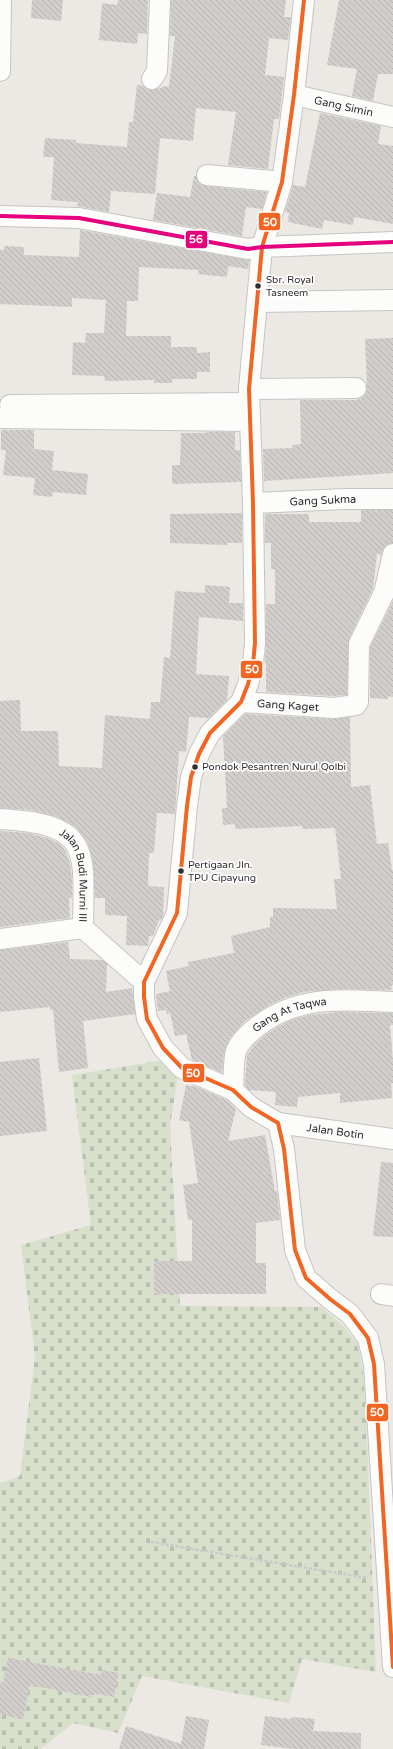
<svg xmlns="http://www.w3.org/2000/svg" width="393" height="1749" font-family="'Varela Round',sans-serif">
<style>
.cemetery{fill:url(#cemetery-stones)}
.building{fill:url(#building-back-hatch)}
.lines{fill:none;stroke-linecap:round;stroke-linejoin:round}
.street-casing{stroke:#c5c4c5;stroke-width:22}
.path{stroke:#c9c9c8;stroke-width:2.5;stroke-dasharray:3 2;stroke-linecap:butt}
.street{stroke:#fcfcfb;stroke-width:20}
.bus-1-casing{stroke:#fff;stroke-width:7}
.bus-2-casing{stroke:#fff;stroke-width:7}
.bus-1{stroke:#f26522;stroke-width:4}
.bus-2{stroke:#e5007d;stroke-width:4}
.bus-dot{fill:#2e2e2e;stroke:#fff;stroke-width:1.5}
.labels{text-anchor:middle;dominant-baseline:central;stroke-width:3.5;stroke-linejoin:round;paint-order:stroke}
.bus-label{font-size:10px;fill:#2e2e2e;stroke:#fff;text-anchor:start}
.street-label{font-size:11px;fill:#2e2e2e;stroke:#fff}
.line-badge{stroke:#fff;stroke-width:1.5}
.badge-label{font-size:11px;text-anchor:middle;font-weight:bold;fill:#fff}
</style>
<defs>
<pattern id="cemetery-stones" width="16" height="16" patternUnits="userSpaceOnUse"><rect width="16" height="16" fill="#d8e0cc"/><path d="M2 7V4a2 2 0 0 1 4 0v3zM10 15v-3a2 2 0 0 1 4 0v3z" fill="#bac0b0"/></pattern>
<pattern id="building-back-hatch" width="6" height="6" patternUnits="userSpaceOnUse"><rect width="6" height="6" fill="#d1cecb"/><path d="M-1 5l2 2M0 0l6 6M5-1l2 2" fill="none" stroke="#b4b1af"/></pattern>
</defs>
<rect width="100%" height="100%" fill="#ece8e4"/>
<!-- cemetery -->
<polygon class="cemetery" points="164,1060 178,1075 170,1126 180,1306 321,1307 342,1325 358,1344 363,1373 367,1434 376,1672 302,1659 289,1703 142,1676 118,1733 73,1723 41,1749 0,1749 0,1483 20,1476 35,1357 21,1245 91,1225 72,1075"/>
<!-- building -->
<g class="building">
<polygon points="32,0 63,0 61,21 31,18"/>
<polygon points="118,0 148,0 147,34 138,33 137,44 99,40 102,3 117,5"/>
<polygon points="171,0 286,0 284,17 291,17 288,40 269,38 265,75 284,77 279,119 274,119 268,169 228,165 236,112 196,108 193,141 160,138 155,194 111,191 109,212 77,206 78,202 51,200 54,157 43,157 45,138 76,140 76,143 127,147 129,122 133,122 137,85 143,86 151,90 162,88 162,86 169,87 175,36 170,36"/>
<polygon points="339,0 393,0 393,74 378,74 373,101 352,96 357,69 327,65"/>
<polygon points="320,113 381,126 378,144 393,146 393,224 354,217 353,225 324,220 322,229 288,222 289,213 285,212 293,185 305,187"/>
<polygon points="194,176 196,176 200,184 206,186 267,192 262,209 246,207 242,236 153,220 157,193 190,197"/>
<polygon points="80,230 249,260 248,269 228,266 227,277 198,274 199,270 139,267 138,301 127,301 126,336 171,336 171,347 197,347 197,353 210,352 210,372 197,372 197,379 172,379 172,383 154,383 154,380 105,381 104,376 72,375 73,342 85,343 86,333 104,333 106,300 72,298 72,307 0,304 0,250 4,250 4,246 24,247 24,255 79,257"/>
<polygon points="393,338 393,473 264,481 263,449 292,448 292,445 301,444 300,400 356,400 362,398 366,393 367,388 365,339"/>
<polygon points="1,430 34,430 34,449 54,451 52,470 88,474 86,495 53,492 52,497 33,495 35,478 3,475 6,450 1,450"/>
<polygon points="206,432 235,432 235,450 240,450 241,482 172,484 172,465 180,465 181,433 206,433"/>
<polygon points="361,510 393,510 393,543 385,546 381,555 377,553 373,589 349,639 347,695 334,696 266,692 266,662 265,662 266,643 266,604 275,604 275,569 271,569 271,543 265,543 265,514 309,514 309,522 361,522"/>
<polygon points="242,513 242,543 227,543 227,545 170,543 170,514"/>
<polygon points="205,585 230,587 229,603 243,603 243,621 199,617 196,674 229,676 227,700 209,718 189,717 186,752 179,751 175,814 157,813 154,853 149,853 148,886 164,887 163,916 161,920 159,920 153,936 149,936 148,946 126,945 127,916 105,915 105,898 95,898 92,856 87,842 76,827 55,816 31,810 0,808 0,701 20,700 21,731 58,731 59,766 102,768 105,715 150,719 151,702 160,702 164,657 170,658 175,591 205,593"/>
<polygon points="393,601 393,697 388,696 388,699 370,698 370,647"/>
<polygon points="245,714 333,719 350,717 351,787 370,785 377,844 388,843 392,870 393,870 393,985 391,986 392,990 339,989 304,992 287,997 269,1005 244,1022 230,1038 224,1053 222,1073 192,1060 186,1034 175,1036 170,1013 167,1014 166,1010 158,1011 156,994 170,991 166,971 189,966 188,962 234,953 231,936 270,927 270,917 273,917 273,908 337,909 334,879 341,879 335,828 302,829 302,826 235,829 235,824 223,825 222,808 227,808 223,736"/>
<polygon points="0,831 28,833 48,838 60,844 66,852 70,863 72,879 72,898 69,898 70,918 0,927"/>
<polygon points="68,942 70,959 102,960 107,964 106,992 132,988 135,1014 83,1021 88,1068 59,1072 53,1010 50,1010 50,1007 0,1012 0,950"/>
<polygon points="340,1012 393,1013 393,1025 390,1025 393,1061 393,1083 391,1083 392,1098 340,1103 340,1093 298,1097 297,1107 275,1105 276,1092 249,1090 245,1085 247,1055 254,1045 265,1035 279,1026 294,1019 309,1015"/>
<polygon points="39,1058 47,1131 0,1136 0,1062"/>
<polygon points="186,1085 197,1087 227,1100 236,1109 228,1141 265,1135 275,1191 277,1191 280,1220 256,1223 256,1263 266,1263 266,1294 154,1294 154,1261 192,1261 192,1220 188,1220 183,1185 198,1183 189,1122 179,1120"/>
<polygon points="381,1162 393,1163 393,1237 373,1236"/>
<polygon points="8,1658 101,1675 102,1670 119,1673 114,1697 92,1693 91,1697 30,1685 23,1719 0,1715 0,1682 3,1683"/>
<polygon points="186,1716 209,1720 204,1749 119,1749 126,1726 181,1744"/>
<polygon points="265,1716 291,1719 292,1717 315,1719 313,1731 361,1733 361,1749 294,1749 261,1745"/>
</g>
<g class="lines">
<!-- street casing -->
<g class="street-casing">
<g id="street">
<polyline points="304,0 294,95 282,182 262,247 249,389 253,503 255,643 253,664 248,684 241,702 210,733 199,754 191,777 187,806 177,913 144,982 144,997 147,1019 163,1048 182,1068 233,1090 251,1107 278,1123 284,1149 295,1250 306,1278 330,1299 350,1314 368,1338 374,1364 393,1667"/>
<polyline points="0,71 1,0"/>
<polyline points="152,79 157,71 160,0"/>
<path id="s1" d="M294 95 393 117"/>
<polyline points="207,175 282,182"/>
<polyline points="0,216 79,218 248,249 262,247 393,242"/>
<polyline points="257,302 393,300"/>
<polyline points="249,389 356,388"/>
<polyline points="10,405 248,403"/>
<polyline points="0,418 249,421"/>
<path id="s2" d="M253 503 345 499H393"/>
<path id="s3" d="M241 702 334 708 356 705 358 702 359 644 384 593 393 554"/>
<path id="s4" d="M0 819C92 824 84 849 83 928L144 982"/>
<polyline points="0,939 83,928"/>
<path id="s5" d="M233 1090C234 1079 233 1061 236 1051 240 1041 250 1032 258 1026 300 994 344 1000 393 1002"/>
<path id="s6" d="M278 1123 393 1139"/>
<polyline points="381,1294 393,1296"/>
</g>
</g>
<!-- path -->
<polyline class="path" points="151,1542 367,1578"/>
<!-- street -->
<use href="#street" class="street"/>
<!-- bus-1 casing -->
<g class="bus-1-casing">
<polyline id="bus-1" points="304,0 294,95 282,182 262,247 249,389 253,503 255,643 253,664 248,684 241,702 210,733 199,754 191,777 187,806 177,913 144,982 144,997 147,1019 163,1048 182,1068 233,1090 251,1107 278,1123 284,1149 295,1250 306,1278 330,1299 350,1314 368,1338 374,1364 393,1667"/>
</g>
<!-- bus-2 casing -->
<g class="bus-2-casing">
<polyline id="bus-2" points="0,216 79,218 248,249 262,247 393,242"/>
</g>
<!-- bus-1 -->
<use href="#bus-1" class="bus-1"/>
<!-- bus-2 -->
<use href="#bus-2" class="bus-2"/>
</g>
<!-- markers -->
<g class="bus-dot">
<circle cx="258" cy="286" r="3.5"/>
<circle cx="195" cy="767" r="3.5"/>
<circle cx="181" cy="871" r="3.5"/>
</g>
<g class="labels">
<!-- bus labels -->
<g class="bus-label">
<text x="266" y="280">Sbr. Royal<tspan x="266" dy="13">Tasneem</tspan></text>
<text x="202" y="767">Pondok Pesantren Nurul Qolbi</text>
<text x="188" y="865">Pertigaan Jln.<tspan x="188" dy="13">TPU Cipayung</tspan></text>
</g>
<!-- street labels -->
<g class="street-label">
<text stroke="none"><textPath href="#s1" startOffset="51">Gang Simin</textPath></text>
<text stroke="none"><textPath href="#s2" startOffset="70">Gang Sukma</textPath></text>
<text stroke="none"><textPath href="#s3" startOffset="47">Gang Kaget</textPath></text>
<text stroke="none"><textPath href="#s4" startOffset="112">Jalan Budi Murni III</textPath></text>
<text stroke="none"><textPath href="#s5" startOffset="107">Gang At Taqwa</textPath></text>
<text stroke="none"><textPath href="#s6" startOffset="58">Jalan Botin</textPath></text>
</g>
</g>
<g class="line-badge">
<rect x="258" y="212" width="23" height="19" rx="4" fill="#f26522"/>
<rect x="185" y="230" width="23" height="19" rx="4" fill="#e5007d"/>
<rect x="240" y="660" width="23" height="19" rx="4" fill="#f26522"/>
<rect x="182" y="1063" width="23" height="20" rx="4" fill="#f26522"/>
<rect x="366" y="1403" width="23" height="19" rx="4" fill="#f26522"/>
</g>
<g class="badge-label">
<text x="270" y="226">50</text>
<text x="196" y="243">56</text>
<text x="252" y="673">50</text>
<text x="193" y="1077">50</text>
<text x="377" y="1416">50</text>
</g>
</svg>
